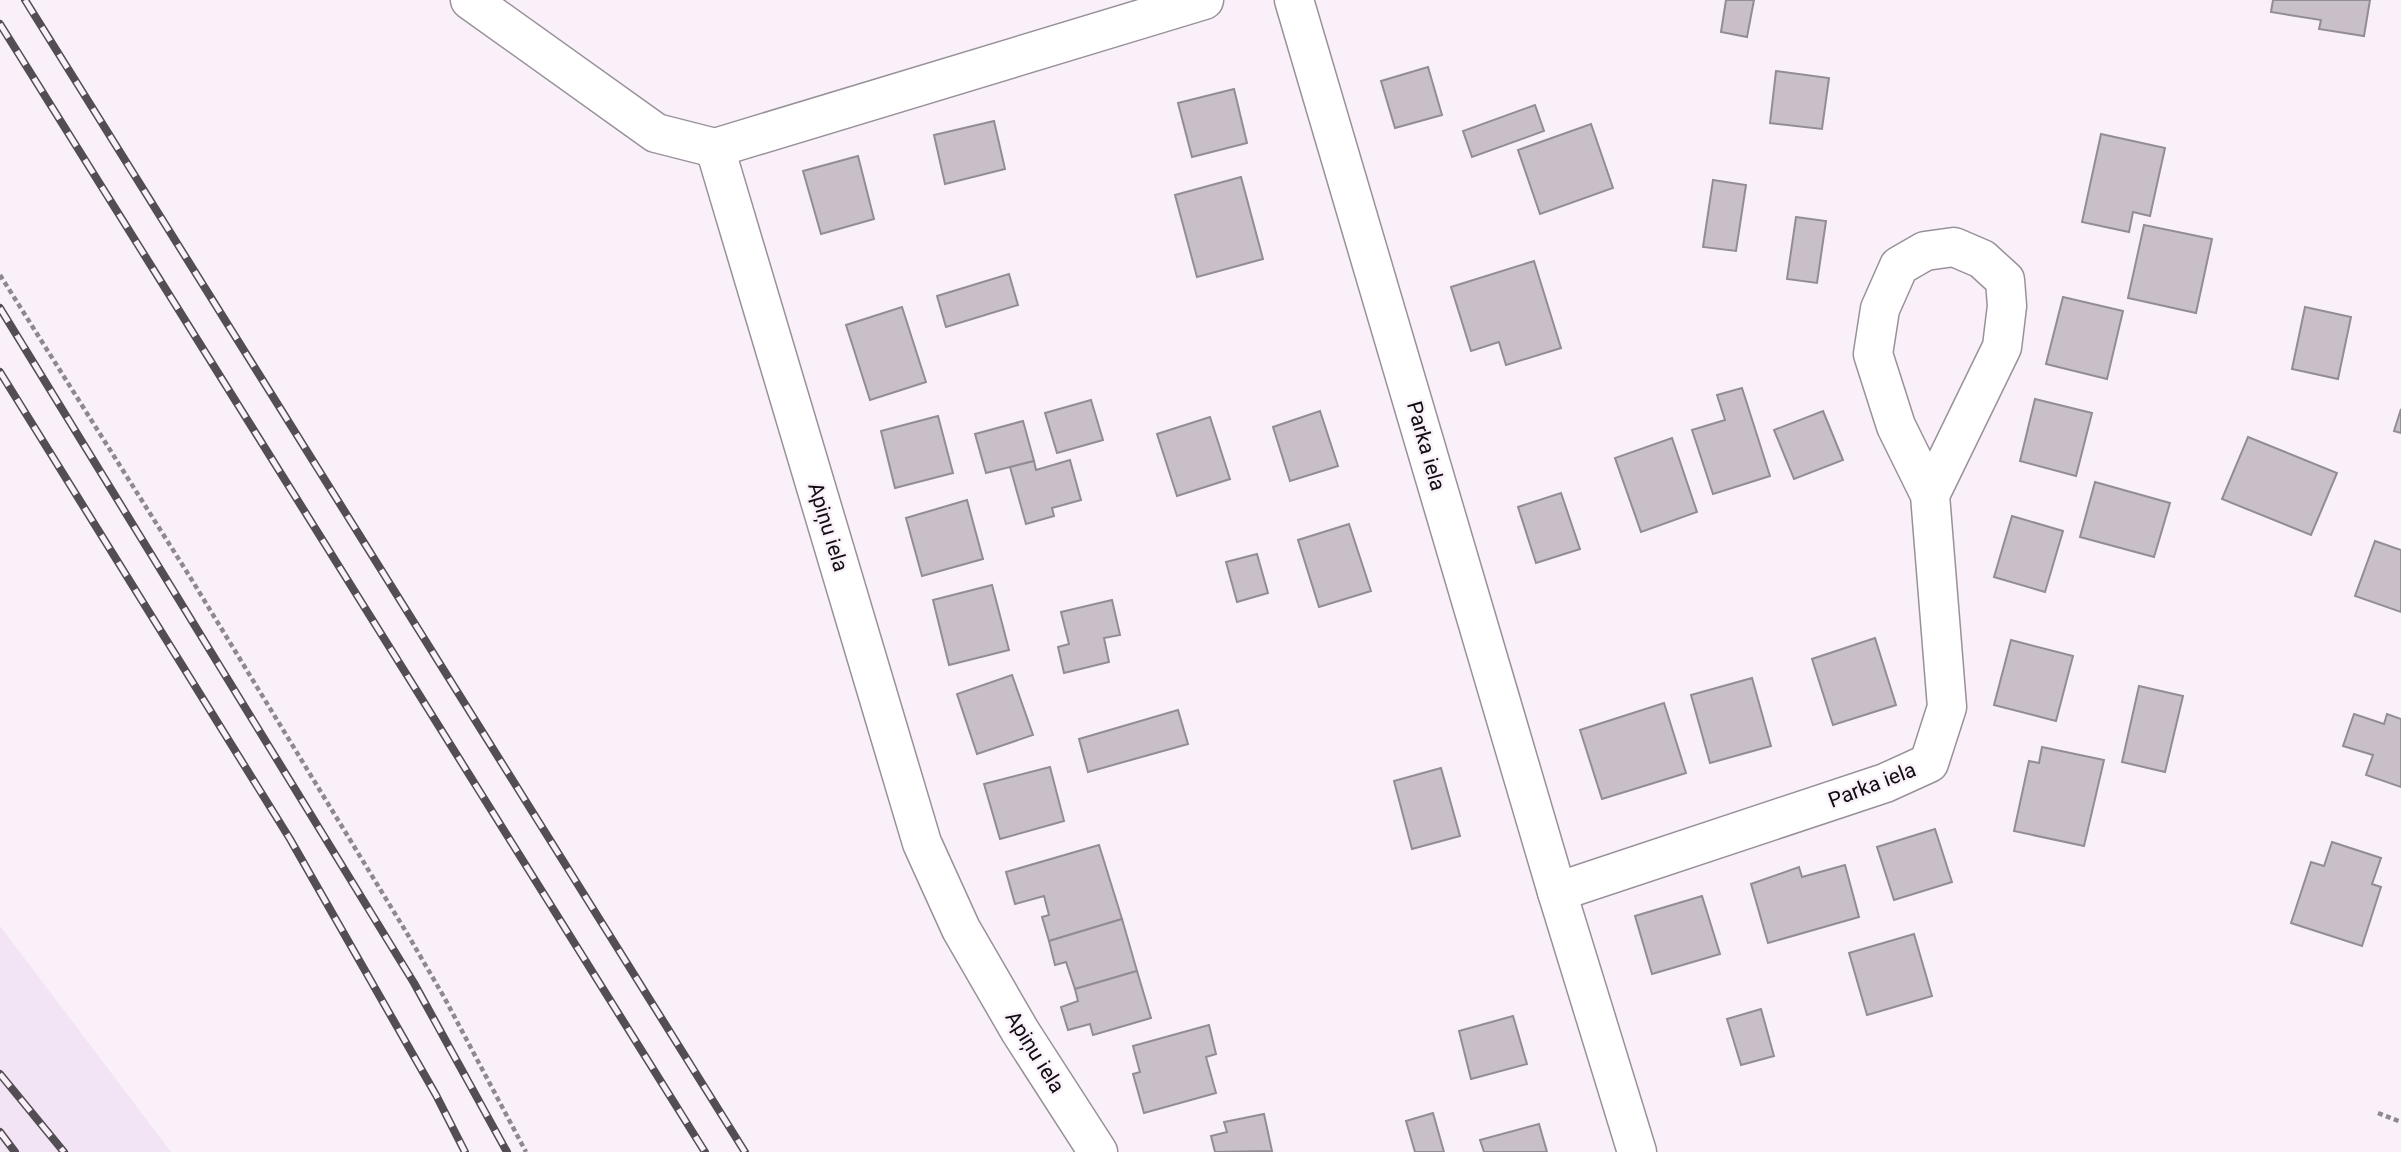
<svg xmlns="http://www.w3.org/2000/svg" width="2401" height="1152" font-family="Roboto,sans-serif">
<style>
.built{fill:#f2e4f4}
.building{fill:#c8bfc9;stroke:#948c95;stroke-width:2}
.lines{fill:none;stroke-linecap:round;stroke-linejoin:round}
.street-casing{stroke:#99919a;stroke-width:41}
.path{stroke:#8f888f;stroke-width:4.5;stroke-dasharray:5 3.5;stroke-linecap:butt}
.street{stroke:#fff;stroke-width:38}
.rail-casing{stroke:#534e53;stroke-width:8}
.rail{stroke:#f9f0fa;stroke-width:5;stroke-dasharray:16;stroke-linecap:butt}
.labels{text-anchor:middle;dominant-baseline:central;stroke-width:5;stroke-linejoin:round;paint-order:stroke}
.street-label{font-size:21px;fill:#100d10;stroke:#f9f0fa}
</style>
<rect width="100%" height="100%" fill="#f9f0fa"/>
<!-- built -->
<polygon class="built" points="0,926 171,1152 0,1152"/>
<!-- building -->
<g class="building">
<polygon points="1726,0 1754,0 1747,37 1721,32"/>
<polygon points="2273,0 2370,0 2364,36 2319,29 2321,20 2271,12"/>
<polygon points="1428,67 1442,115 1395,128 1381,81"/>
<polygon points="1776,71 1829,78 1822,129 1770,123"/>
<polygon points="1234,89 1247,143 1192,157 1178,103"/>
<polygon points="1535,105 1544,131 1472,157 1463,131"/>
<polygon points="994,121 1005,169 945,184 934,135"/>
<polygon points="1591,124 1613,188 1540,214 1518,150"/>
<polygon points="2101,134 2165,148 2150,216 2133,212 2129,232 2082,222"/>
<polygon points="858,156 874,219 821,234 803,171"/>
<polygon points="1241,177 1263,259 1197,277 1175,195"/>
<polygon points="1713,180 1746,185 1736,251 1703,247"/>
<polygon points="1796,217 1826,221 1817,283 1787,279"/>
<polygon points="2144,225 2212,239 2196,313 2128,298"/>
<polygon points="1534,261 1561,348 1506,365 1499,342 1471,351 1451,287"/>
<polygon points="1009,274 1018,305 946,327 937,296"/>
<polygon points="2063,297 2123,311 2107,379 2046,364"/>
<polygon points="902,307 926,382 870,400 846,325"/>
<polygon points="2305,307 2351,317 2338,379 2292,369"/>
<polygon points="1742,388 1770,476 1713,494 1692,430 1725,420 1717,395"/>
<polygon points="2035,399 2092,413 2076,476 2020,461"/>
<polygon points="1091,400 1103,440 1057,453 1045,413"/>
<polygon points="2401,409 2401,433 2394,431"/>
<polygon points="1320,411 1338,466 1290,481 1273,427"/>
<polygon points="1823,411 1843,460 1794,479 1774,430"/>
<polygon points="938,416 953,473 895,488 881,431"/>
<polygon points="1210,417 1230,479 1177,496 1157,434"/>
<polygon points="1023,421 1034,461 986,473 975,434"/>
<polygon points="2248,437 2337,473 2311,535 2222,499"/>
<polygon points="1672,438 1697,512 1641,532 1615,458"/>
<polygon points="1070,460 1081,500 1052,508 1054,516 1026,524 1010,467 1034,461 1036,470"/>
<polygon points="2095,482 2170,503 2154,557 2080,537"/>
<polygon points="1561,493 1580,549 1536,563 1518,507"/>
<polygon points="967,500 983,559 922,576 906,518"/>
<polygon points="2012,516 2063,531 2045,592 1994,577"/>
<polygon points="1349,524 1371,591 1319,607 1298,540"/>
<polygon points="2375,541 2401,550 2401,612 2355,596"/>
<polygon points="1257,554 1268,593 1237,602 1226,562"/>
<polygon points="992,585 1009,650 949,665 933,600"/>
<polygon points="1112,600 1120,635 1104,638 1109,662 1064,673 1058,647 1069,644 1061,612"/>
<polygon points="1875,638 1896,705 1833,725 1812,659"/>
<polygon points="2011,640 2073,656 2056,721 1994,705"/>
<polygon points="1012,675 1033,735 977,754 957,694"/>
<polygon points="1752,678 1771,746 1710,763 1691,695"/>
<polygon points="2139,686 2183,696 2165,772 2122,762"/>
<polygon points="1664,703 1686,773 1602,799 1580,730"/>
<polygon points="1178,710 1188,744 1088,772 1079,739"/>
<polygon points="2354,714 2384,724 2387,714 2401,719 2401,787 2366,775 2373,755 2343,746"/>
<polygon points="2042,747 2104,760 2084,846 2014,831 2029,761 2039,763"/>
<polygon points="1050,767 1064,821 1000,839 984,784"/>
<polygon points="1441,768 1460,836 1412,849 1394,781"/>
<polygon points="1935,829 1952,882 1894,900 1877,847"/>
<polygon points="2332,842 2381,858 2372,884 2381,887 2362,946 2291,923 2311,862 2324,866"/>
<polygon points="1099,845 1122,919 1049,941 1042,917 1049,915 1044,896 1015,904 1006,872"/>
<polygon points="1845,865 1859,917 1768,943 1751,884 1799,867 1802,877"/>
<polygon points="1702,896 1720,954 1652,974 1635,916"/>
<polygon points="1122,919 1137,971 1075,989 1066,962 1055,965 1049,941"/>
<polygon points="1914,934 1932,996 1867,1015 1849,953"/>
<polygon points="1137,971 1151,1018 1093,1035 1090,1024 1068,1030 1061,1007 1078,1001 1075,989"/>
<polygon points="1761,1009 1774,1056 1741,1065 1727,1019"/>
<polygon points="1513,1016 1527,1064 1471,1079 1459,1031"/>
<polygon points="1209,1025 1216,1054 1206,1057 1216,1093 1144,1113 1133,1074 1140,1072 1133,1046"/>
<polygon points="1433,1113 1444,1152 1415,1152 1406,1121"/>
<polygon points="1264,1114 1272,1151 1215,1152 1211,1136 1227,1132 1224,1122"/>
<polygon points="1539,1124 1547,1152 1484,1152 1480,1140"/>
</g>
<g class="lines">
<!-- street casing -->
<g class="street-casing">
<g id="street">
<polyline points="470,0 656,133 715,148"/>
<polyline points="1294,0 1557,892 1637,1152"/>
<polyline points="715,148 922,843 961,929 1020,1031 1098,1152"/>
<polyline points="715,148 1204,0"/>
<polyline points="1557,892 1885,783 1929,763 1947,707 1930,495 1896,426 1873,354 1880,309 1899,266 1925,251 1954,247 1982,259 2005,280 2007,306 2002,347 1930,495"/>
</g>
</g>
<!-- path -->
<g class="path">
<polyline points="0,275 190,577 408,935 444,997 526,1152"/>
<polyline points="2378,1113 2401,1122"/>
</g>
<!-- street -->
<use href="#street" class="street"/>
<!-- rail casing -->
<g class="rail-casing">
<g id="rail">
<polyline points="25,0 745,1152"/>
<polyline points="0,24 705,1152"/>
<polyline points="0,308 414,983 507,1152"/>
<polyline points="0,372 290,839 436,1095 465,1152"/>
<polyline points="0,1074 64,1152"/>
<polyline points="0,1132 15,1152"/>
</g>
</g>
<!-- rail -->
<use href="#rail" class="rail"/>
</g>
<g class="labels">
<!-- street labels -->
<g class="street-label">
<text transform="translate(1426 446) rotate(74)">Parka iela</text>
<text transform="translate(828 527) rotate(73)">Apiņu iela</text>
<text transform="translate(1872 785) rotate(-21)">Parka iela</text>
<text transform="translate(1035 1052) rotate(58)">Apiņu iela</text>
</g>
</g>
</svg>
